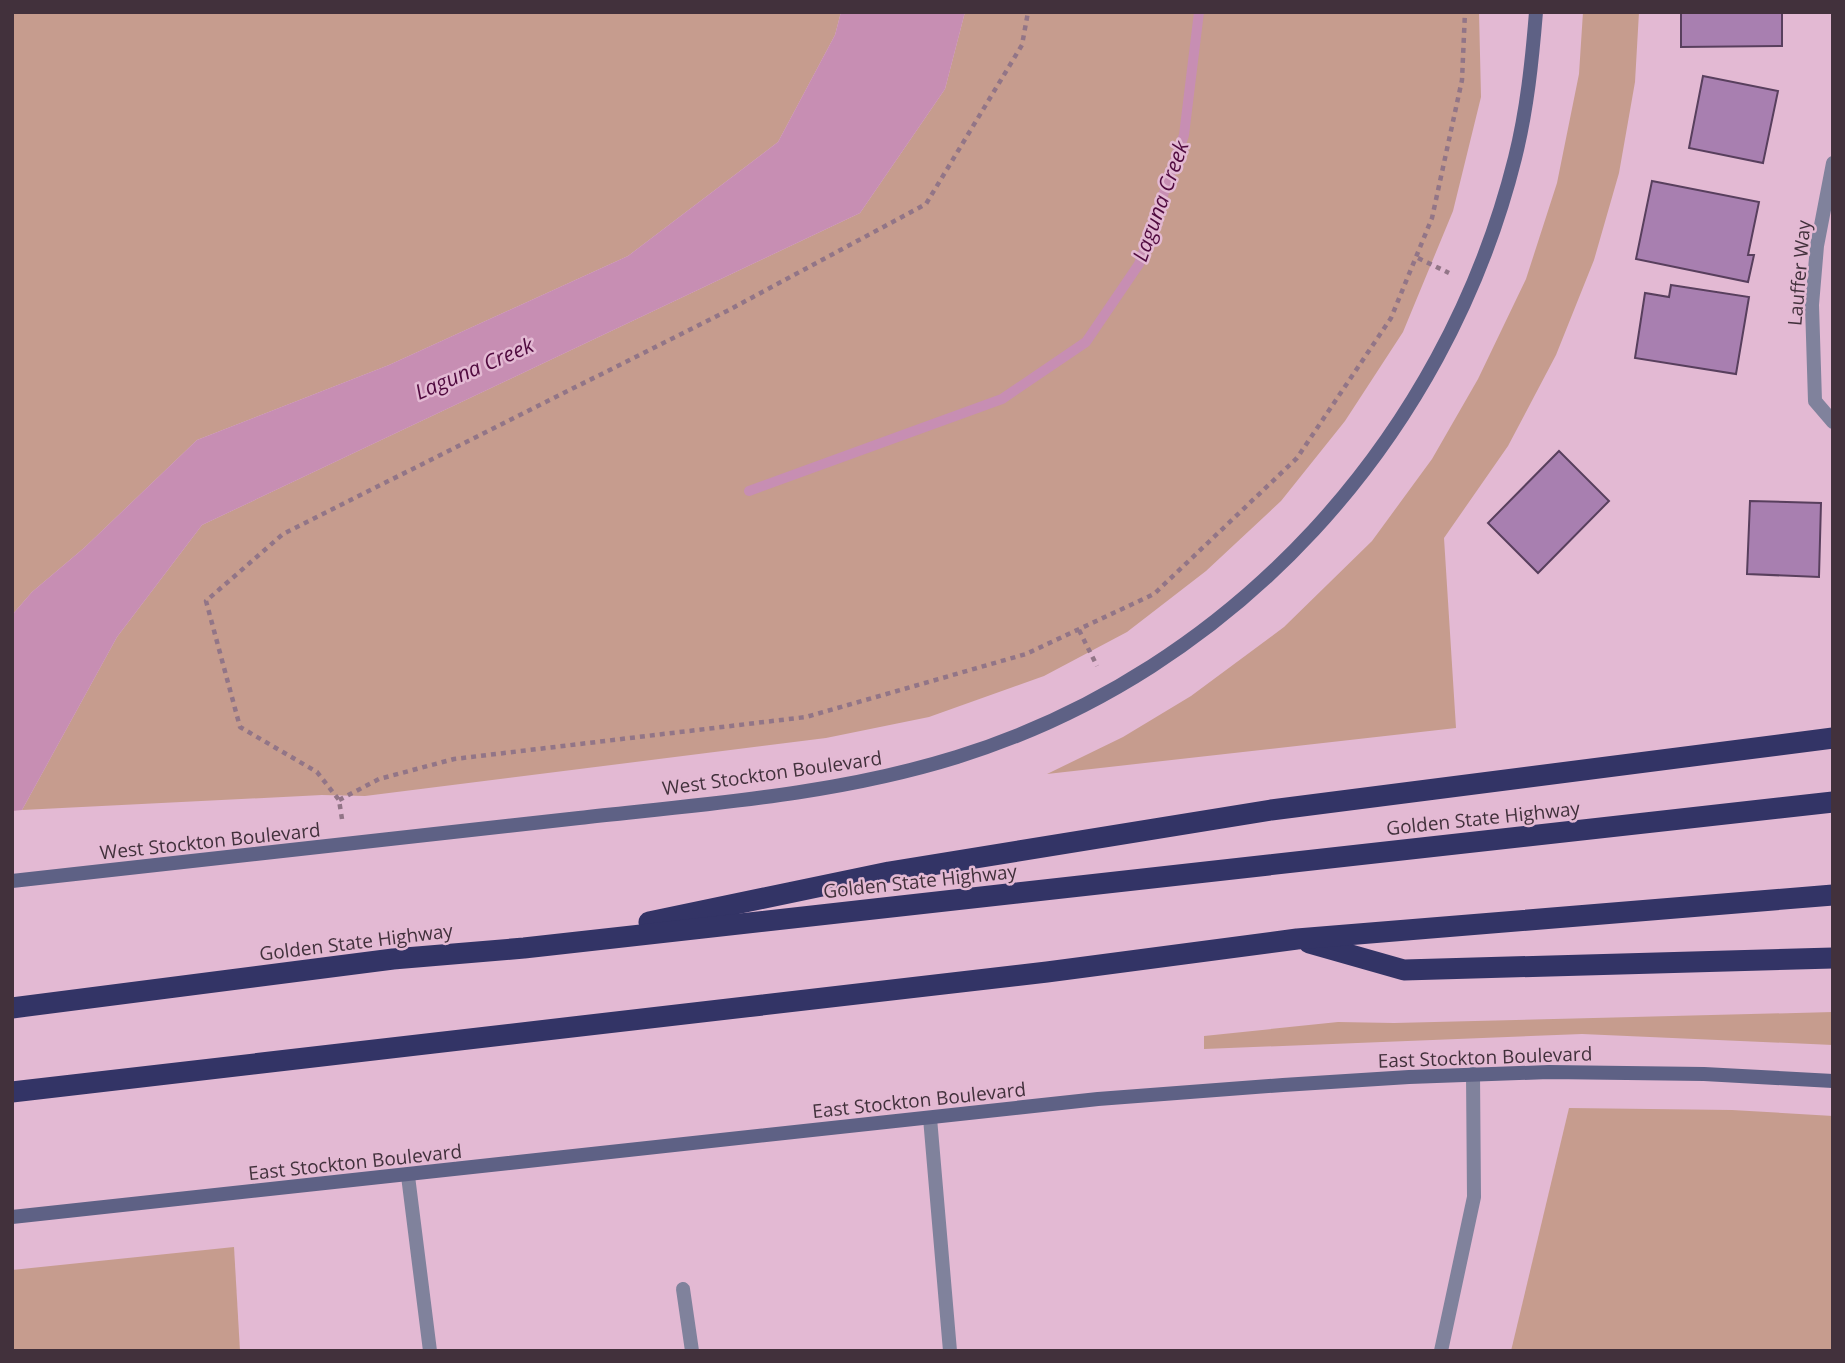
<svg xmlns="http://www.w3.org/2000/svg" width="1845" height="1363" font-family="'Open Sans',sans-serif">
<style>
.green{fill:#c69c8e}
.water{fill:#c78eb3}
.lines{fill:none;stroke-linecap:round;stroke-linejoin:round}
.stream{stroke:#c78eb3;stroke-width:10}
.building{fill:#a87fb0;stroke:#583f5d;stroke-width:2}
.path{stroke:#927587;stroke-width:4.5;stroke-dasharray:5 5;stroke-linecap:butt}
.lane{stroke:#80829c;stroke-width:14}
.street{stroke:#80829c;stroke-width:14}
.secondary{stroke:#5e6185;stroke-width:14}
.highway{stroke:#333466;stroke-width:21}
.labels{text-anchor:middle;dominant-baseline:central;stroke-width:5;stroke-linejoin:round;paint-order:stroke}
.street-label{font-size:19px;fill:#42313c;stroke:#e3b9d3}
.water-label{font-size:21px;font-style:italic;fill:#500a3f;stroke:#e3b9d3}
</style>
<rect width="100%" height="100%" fill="#e3b9d3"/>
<!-- green -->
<g class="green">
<polygon points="12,12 841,12 835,35 778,142 628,256 389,365 197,440 84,548 32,592 12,615"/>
<polygon points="965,12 1479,12 1481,97 1453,211 1403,332 1345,421 1281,501 1206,571 1127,632 1044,676 929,717 826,738 365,796 322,795 22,810 117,637 202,525 860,213 945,89"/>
<polygon points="1583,12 1639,12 1635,82 1619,173 1594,260 1556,355 1508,446 1444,538 1456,728 1047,774 1123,737 1191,696 1284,627 1372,541 1432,459 1478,379 1526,279 1557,183 1579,74"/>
<polygon points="1833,1012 1833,1045 1582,1034 1204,1049 1204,1036 1338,1022 1394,1023"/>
<polygon points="1569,1108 1732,1110 1833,1116 1833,1351 1511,1351"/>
<polygon points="234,1247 240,1351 12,1351 12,1270"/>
</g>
<!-- water -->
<polygon class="water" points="841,12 965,12 945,89 860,213 202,525 117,637 22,810 12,811 12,615 32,592 84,548 197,440 389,365 628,256 778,142 835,35"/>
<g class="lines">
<!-- stream -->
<polyline class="stream" points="749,491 1002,399 1086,342 1139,264 1184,135 1199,12"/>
</g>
<!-- building -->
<g class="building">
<polygon points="1681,12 1782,12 1782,46 1681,47"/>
<polygon points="1703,76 1778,91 1763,163 1689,148"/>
<polygon points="1652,181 1759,202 1748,255 1754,255 1748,282 1636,259"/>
<polygon points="1671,285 1749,297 1736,374 1635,358 1645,293 1669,297"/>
<polygon points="1559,451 1609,501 1538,573 1488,523"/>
<polygon points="1750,501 1821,503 1819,577 1747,574"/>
</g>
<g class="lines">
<!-- path -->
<g class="path">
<polyline points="1418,258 1449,273"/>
<polyline points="1079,630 1097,666"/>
<polyline points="339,800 379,779 454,759 806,717 1026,654 1154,594 1297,458 1391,318 1432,218 1462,80 1465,12"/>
<polyline points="342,819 339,800 317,772 240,727 206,601 283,534 727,311 926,204 1022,45 1028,12"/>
</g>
<!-- lane -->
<g class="lane">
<polyline points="930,1118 950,1351"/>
<polyline points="408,1176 430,1351"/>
<polyline points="683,1289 692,1351"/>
<polyline points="1441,1351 1474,1197 1473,1074"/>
</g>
<!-- street -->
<polyline class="street" points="1833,163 1817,246 1812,305 1815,401 1833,422"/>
<!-- secondary -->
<g class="secondary">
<path d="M12 881C201 861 390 840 579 818 705 804 835 795 957 757 1234 671 1445 438 1515 158 1527 110 1532 61 1536 12"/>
<polyline points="12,1217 1098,1099 1283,1085 1409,1077 1549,1072 1704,1074 1833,1081"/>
</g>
<!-- highway -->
<g class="highway">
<polyline points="649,922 889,872 1271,810 1833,738"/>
<polyline points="1309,943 1404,970 1833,958"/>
<polyline points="12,1008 393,959 524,948 1833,802"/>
<polyline points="12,1092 1047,972 1297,939 1833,895"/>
</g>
</g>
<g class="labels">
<!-- street labels -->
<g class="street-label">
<text transform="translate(1799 273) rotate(-85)">Lauffer Way</text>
<text transform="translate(772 773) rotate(-8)">West Stockton Boulevard</text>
<text transform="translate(1483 818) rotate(-6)">Golden State Highway</text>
<text transform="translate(210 841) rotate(-6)">West Stockton Boulevard</text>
<text transform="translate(920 881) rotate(-6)">Golden State Highway</text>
<text transform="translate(356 942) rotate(-7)">Golden State Highway</text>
<text transform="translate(1485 1057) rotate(-2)">East Stockton Boulevard</text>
<text transform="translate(919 1100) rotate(-6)">East Stockton Boulevard</text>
<text transform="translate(355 1162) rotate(-6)">East Stockton Boulevard</text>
</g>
<!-- water labels -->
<g class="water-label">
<text transform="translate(1160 201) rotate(-70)">Laguna Creek</text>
<text transform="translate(474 368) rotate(-23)">Laguna Creek</text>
</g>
</g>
<!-- border -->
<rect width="1845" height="1363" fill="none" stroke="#42313c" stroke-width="28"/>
</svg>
